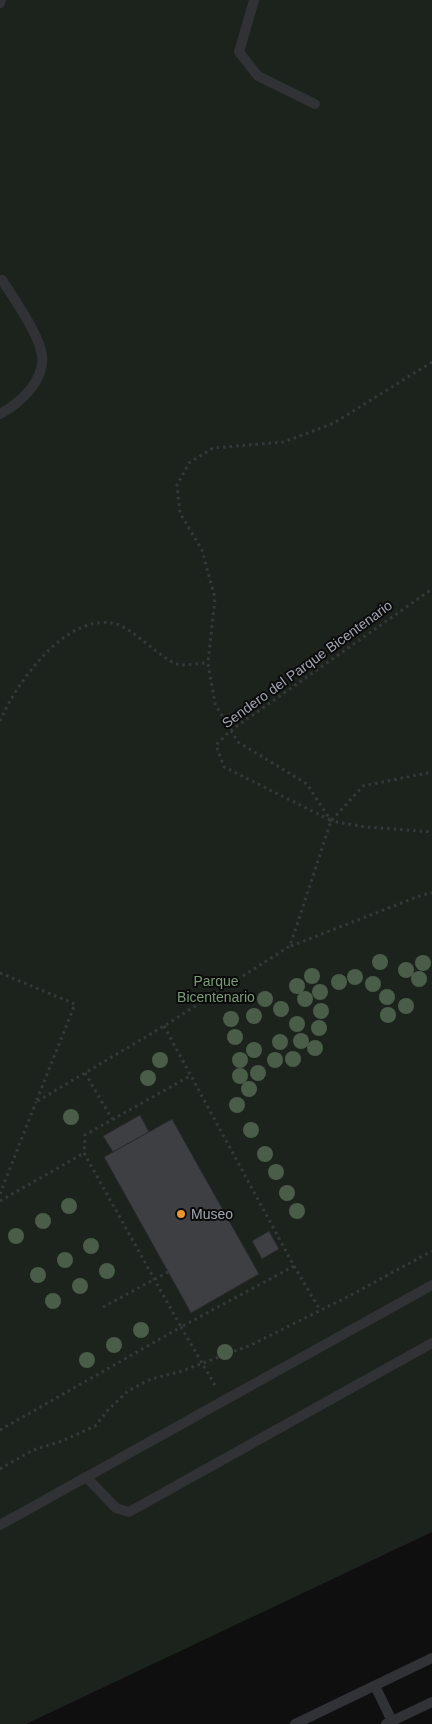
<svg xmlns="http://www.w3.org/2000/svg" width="432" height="1724" font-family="Arial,sans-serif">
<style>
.green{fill:#1c231c}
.building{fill:#3e3f43;stroke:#29292c}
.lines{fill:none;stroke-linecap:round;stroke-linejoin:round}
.path{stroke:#36393c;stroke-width:3;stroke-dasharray:2.5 4;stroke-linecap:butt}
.lane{stroke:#303235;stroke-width:10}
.path-bridge{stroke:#36393c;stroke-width:3;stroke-dasharray:2.5 4;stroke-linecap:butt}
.tree{fill:#4a5d49}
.poi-dot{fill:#ea962d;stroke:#0a0a0b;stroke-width:2}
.labels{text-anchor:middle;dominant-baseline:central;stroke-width:4;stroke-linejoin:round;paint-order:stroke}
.street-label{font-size:14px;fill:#a1a7b1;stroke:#0a0a0b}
.park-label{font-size:14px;fill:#7a9c78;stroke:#0a0a0b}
.poi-label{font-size:14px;fill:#a1a7b1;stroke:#0a0a0b;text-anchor:start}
</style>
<rect width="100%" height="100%" fill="#0f0f10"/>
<!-- green -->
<polygon class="green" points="0,0 432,0 432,1532 26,1724 0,1724"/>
<!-- building -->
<g class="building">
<polygon points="140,1115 149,1132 113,1152 103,1136"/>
<polygon points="172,1119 259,1274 191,1313 104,1157"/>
<polygon points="269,1231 279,1249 262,1259 252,1241"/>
</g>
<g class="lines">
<!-- path -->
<g class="path">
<polyline points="432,362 334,423 284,442 213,448 189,463 177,485 180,513 202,550 215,598 208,663 215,704 238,742 307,784 331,821 366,827 432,832"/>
<path d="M0 721C16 683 67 611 116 624 134 629 161 659 177 664 186 666 199 663 208 663"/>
<polyline points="330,820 224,767 216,745 230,731 432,589"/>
<polyline points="291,946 422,895 432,893"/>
<polyline points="0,973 75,1004 36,1102 164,1026 290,946 331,821 363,786 432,772"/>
<polyline points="164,1026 294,1266 181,1327 84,1153 85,1135 190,1076"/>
<polyline points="85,1073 112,1119"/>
<polyline points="0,1194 36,1102"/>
<polyline points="0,1201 84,1153"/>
<polyline points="294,1266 320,1310"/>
<polyline points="0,1430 181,1327 216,1387"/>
<polyline points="0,1469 33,1450 62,1441 95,1426 108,1410 128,1391 151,1379 179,1372 251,1345 351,1295 432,1251"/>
</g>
<!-- lane -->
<g class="lane">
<polyline points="254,0 239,52 258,76 315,104"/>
<polyline points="0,3 1,0"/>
<path d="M0 414C20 403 45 381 42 355 39 334 14 299 2 280"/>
<polyline points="86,1477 116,1508 129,1512 432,1343"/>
<polyline points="0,1525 432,1285"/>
<polyline points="375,1686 392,1721"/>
<polyline points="295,1724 432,1658"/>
<polyline points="386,1724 432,1702"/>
</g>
<!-- path-bridge -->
<polyline class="path-bridge" points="103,1307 168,1272"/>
</g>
<!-- trees -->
<g class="tree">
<circle cx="380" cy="962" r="8"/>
<circle cx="423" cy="963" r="8"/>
<circle cx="406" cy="970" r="8"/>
<circle cx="312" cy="976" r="8"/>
<circle cx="355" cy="977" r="8"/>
<circle cx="419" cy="979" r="8"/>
<circle cx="339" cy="982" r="8"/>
<circle cx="373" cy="984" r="8"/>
<circle cx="297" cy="986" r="8"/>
<circle cx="320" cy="992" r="8"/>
<circle cx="387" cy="997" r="8"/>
<circle cx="265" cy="999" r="8"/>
<circle cx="305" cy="999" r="8"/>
<circle cx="406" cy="1006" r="8"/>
<circle cx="281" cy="1009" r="8"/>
<circle cx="321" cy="1011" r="8"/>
<circle cx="388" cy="1015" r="8"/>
<circle cx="254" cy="1016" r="8"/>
<circle cx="231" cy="1019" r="8"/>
<circle cx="297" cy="1024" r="8"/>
<circle cx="319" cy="1028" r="8"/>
<circle cx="235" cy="1037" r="8"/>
<circle cx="301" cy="1041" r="8"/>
<circle cx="280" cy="1042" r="8"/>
<circle cx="315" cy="1048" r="8"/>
<circle cx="254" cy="1050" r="8"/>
<circle cx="293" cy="1059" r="8"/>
<circle cx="160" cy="1060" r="8"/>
<circle cx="240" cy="1060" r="8"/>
<circle cx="275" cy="1060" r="8"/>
<circle cx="258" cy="1073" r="8"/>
<circle cx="240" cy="1076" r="8"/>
<circle cx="148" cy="1078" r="8"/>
<circle cx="249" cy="1089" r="8"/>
<circle cx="237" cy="1105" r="8"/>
<circle cx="71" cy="1117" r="8"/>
<circle cx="251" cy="1130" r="8"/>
<circle cx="265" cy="1154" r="8"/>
<circle cx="276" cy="1172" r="8"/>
<circle cx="287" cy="1193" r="8"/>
<circle cx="69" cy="1206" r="8"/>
<circle cx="297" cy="1211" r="8"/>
<circle cx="43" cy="1221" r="8"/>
<circle cx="16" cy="1236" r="8"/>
<circle cx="91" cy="1246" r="8"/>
<circle cx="65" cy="1260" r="8"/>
<circle cx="107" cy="1271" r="8"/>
<circle cx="38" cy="1275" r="8"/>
<circle cx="80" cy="1286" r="8"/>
<circle cx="53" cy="1301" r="8"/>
<circle cx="141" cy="1330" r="8"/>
<circle cx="114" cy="1345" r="8"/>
<circle cx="225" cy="1352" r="8"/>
<circle cx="87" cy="1360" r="8"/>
</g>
<!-- markers -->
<circle class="poi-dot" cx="181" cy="1214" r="5"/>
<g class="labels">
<!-- street labels -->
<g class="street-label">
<text transform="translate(307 664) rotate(-36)">Sendero del Parque Bicentenario</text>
</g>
<!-- park labels -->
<g class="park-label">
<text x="216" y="981">Parque<tspan x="216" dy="16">Bicentenario</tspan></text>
</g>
<!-- poi labels -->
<g class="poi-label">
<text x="191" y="1214">Museo</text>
</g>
</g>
</svg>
